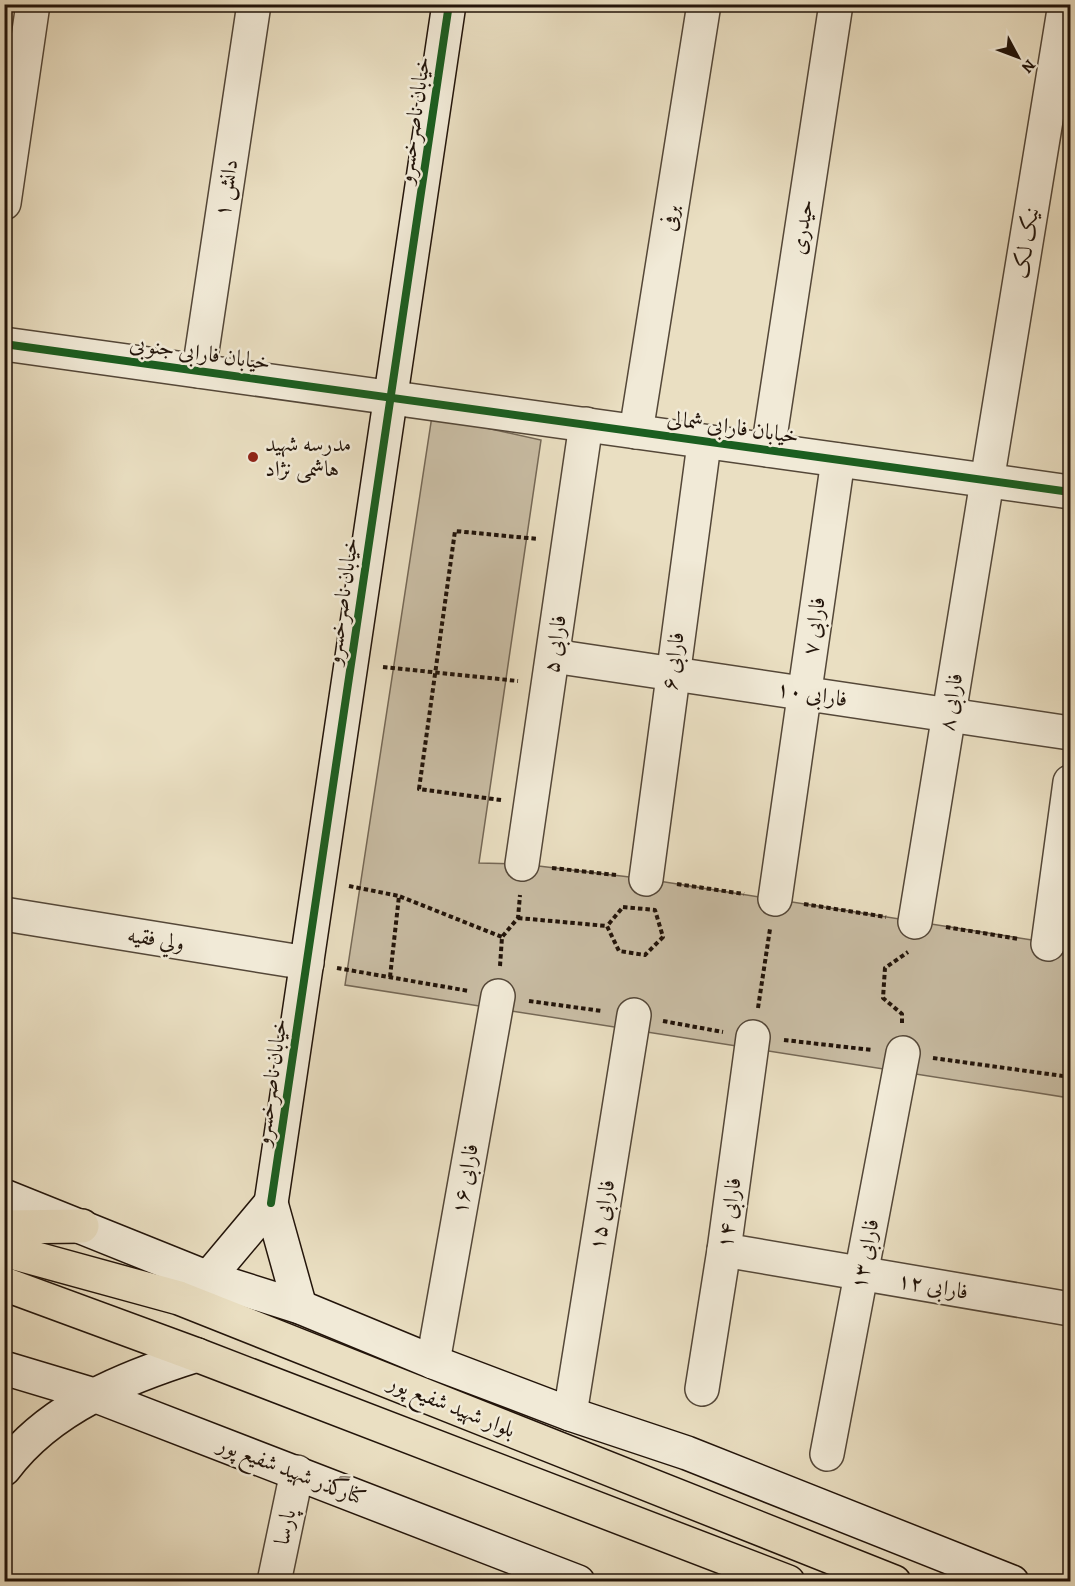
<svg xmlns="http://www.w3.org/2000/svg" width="1075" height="1586" font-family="Alegreya,Amiri,serif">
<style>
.green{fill:#c8bca3;stroke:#756856;stroke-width:1.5}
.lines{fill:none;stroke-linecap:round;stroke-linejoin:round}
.street-casing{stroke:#544738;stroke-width:36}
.secondary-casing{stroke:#22140a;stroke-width:36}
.primary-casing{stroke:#22140a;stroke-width:36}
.path{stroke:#22140a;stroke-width:4;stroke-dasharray:4.5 3;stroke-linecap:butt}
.street{stroke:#f1ead7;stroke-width:33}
.secondary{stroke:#f1ead7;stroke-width:33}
.primary{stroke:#eadfc2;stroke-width:33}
.cycleway-casing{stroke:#f1ead7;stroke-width:11}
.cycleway{stroke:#1b5e20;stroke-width:8}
.poi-dot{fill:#8f2418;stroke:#f1ead7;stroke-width:2}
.labels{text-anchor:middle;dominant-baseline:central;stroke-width:5;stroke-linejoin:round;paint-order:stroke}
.street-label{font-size:22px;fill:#22140a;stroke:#f1ead7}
.poi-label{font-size:22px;fill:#22140a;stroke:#f1ead7;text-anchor:start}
</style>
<rect width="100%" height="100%" fill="#eadfc2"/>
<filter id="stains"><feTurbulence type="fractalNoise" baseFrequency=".00333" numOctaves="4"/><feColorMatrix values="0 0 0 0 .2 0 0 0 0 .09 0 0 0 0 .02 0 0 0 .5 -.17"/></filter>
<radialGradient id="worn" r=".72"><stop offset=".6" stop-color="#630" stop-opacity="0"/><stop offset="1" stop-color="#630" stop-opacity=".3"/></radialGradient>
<!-- green -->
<polygon class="green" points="432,416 541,440 479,863 522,864 646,879 1070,946 1070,1098 345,985"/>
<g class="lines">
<!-- street casing -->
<g class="street-casing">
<g id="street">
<polyline points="4,203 33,4"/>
<polyline points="4,344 1070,492"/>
<polyline points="199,371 254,4"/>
<polyline points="636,432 704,4"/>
<polyline points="768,450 836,4"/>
<polyline points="553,656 1070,733"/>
<polyline points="522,864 586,424"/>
<polyline points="646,879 704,444"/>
<polyline points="775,899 838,460"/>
<polyline points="4,914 307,963"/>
<polyline points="915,922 1065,4"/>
<polyline points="1048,944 1070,782"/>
<polyline points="724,1250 1070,1309"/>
<polyline points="433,1362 498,996"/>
<polyline points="702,1389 724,1250 753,1037"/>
<polyline points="570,1414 634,1015"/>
<polyline points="827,1454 903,1053"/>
<polyline points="274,1582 297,1472"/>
</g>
</g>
<!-- secondary casing -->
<g class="secondary-casing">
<g id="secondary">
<polyline points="4,1196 208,1278 300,1307 433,1362 570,1414 687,1453 1012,1582"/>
<polyline points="271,1203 449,4"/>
<polyline points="208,1278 271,1203 300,1307"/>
<polyline points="4,1368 94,1395 578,1582"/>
<path d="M4 1469C50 1407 127 1377 197 1355"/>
</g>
</g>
<!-- primary casing -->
<g class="primary-casing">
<g id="primary">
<polyline points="4,1227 82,1226"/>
<polyline points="4,1250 179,1298 894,1582"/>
<polyline points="4,1284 197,1355 788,1582"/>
</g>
</g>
<!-- path -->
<g class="path">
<polyline points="383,667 518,681"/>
<polyline points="501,800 419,789 455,531 538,539"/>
<polyline points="552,868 616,875"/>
<polyline points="677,884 744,894"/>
<polyline points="349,886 399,896"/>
<polyline points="804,904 886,917"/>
<polygon points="623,907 655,910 663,937 645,955 619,951 607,926"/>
<polyline points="518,918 607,926"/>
<polyline points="946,927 1019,939"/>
<polyline points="500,966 502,937 518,918 520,895"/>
<polyline points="337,968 469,991"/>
<polyline points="390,977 399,896 502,937"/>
<polyline points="529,1001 602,1011"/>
<polyline points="758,1008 770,929"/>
<polyline points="663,1021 723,1032"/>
<polyline points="902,1023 902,1014 883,998 885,968 908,952"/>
<polyline points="784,1040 872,1050"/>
<polyline points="933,1058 1070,1077"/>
</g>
<!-- street -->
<use href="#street" class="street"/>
<!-- secondary -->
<use href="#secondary" class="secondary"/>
<!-- primary -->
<use href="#primary" class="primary"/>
<!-- cycleway casing -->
<g class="cycleway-casing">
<g id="cycleway">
<polyline points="4,344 1070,492"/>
<polyline points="271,1203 449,4"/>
</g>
</g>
<!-- cycleway -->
<use href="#cycleway" class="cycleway"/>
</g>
<!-- markers -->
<circle class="poi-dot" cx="253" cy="457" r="6"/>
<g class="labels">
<!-- street labels -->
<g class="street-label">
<text transform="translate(414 120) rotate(-82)">خیابان ناصرخسرو</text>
<text transform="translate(226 188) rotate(-81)">دانش ۱</text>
<text transform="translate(670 218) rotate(-81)">برفی</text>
<text transform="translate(802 227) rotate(-81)">حیدری</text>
<text transform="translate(1026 243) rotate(-81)">نیک لک</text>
<text transform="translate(200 353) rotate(8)">خیابان فارابی جنوبی</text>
<text transform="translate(733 427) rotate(8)">خیابان فارابی شمالی</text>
<text transform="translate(342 601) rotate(-82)">خیابان ناصرخسرو</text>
<text transform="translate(814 626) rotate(-82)">فارابی ۷</text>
<text transform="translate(555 644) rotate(-82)">فارابی ۵</text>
<text transform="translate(673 661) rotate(-82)">فارابی ۶</text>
<text transform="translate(812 694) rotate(9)">فارابی ۱۰</text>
<text transform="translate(951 702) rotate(-81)">فارابی ۸</text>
<text transform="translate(156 939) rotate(9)">ولي فقيه</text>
<text transform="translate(271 1082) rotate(-82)">خیابان ناصرخسرو</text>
<text transform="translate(465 1179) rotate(-80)">فارابی ۱۶</text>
<text transform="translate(729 1213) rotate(-82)">فارابی ۱۴</text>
<text transform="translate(602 1215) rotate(-81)">فارابی ۱۵</text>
<text transform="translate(865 1254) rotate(-79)">فارابی ۱۳</text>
<text transform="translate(933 1286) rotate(10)">فارابی ۱۲</text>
<text transform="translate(452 1406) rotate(22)">بلوار شهید شفیع پور</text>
<text transform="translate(292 1471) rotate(21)">کنارگذر شهید شفیع پور</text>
<text transform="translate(285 1527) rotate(-78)">پارسا</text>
</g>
<!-- poi labels -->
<g class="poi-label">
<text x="265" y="444">مدرسه شهید<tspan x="265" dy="25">ه‍اشمی نژاد</tspan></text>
</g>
</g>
<!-- margin -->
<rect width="1075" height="1586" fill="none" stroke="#eadfc2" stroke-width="24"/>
<rect x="6" y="6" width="1063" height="1574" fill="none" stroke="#22140a" stroke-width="3"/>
<rect x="12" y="12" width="1051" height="1562" fill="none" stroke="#22140a" stroke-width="1.5"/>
<!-- north arrow -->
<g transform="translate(1018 57) rotate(131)" stroke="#f1ead7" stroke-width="4.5" paint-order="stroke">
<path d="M0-4.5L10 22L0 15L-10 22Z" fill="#22140a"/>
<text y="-9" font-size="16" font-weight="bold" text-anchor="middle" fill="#22140a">N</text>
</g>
<rect width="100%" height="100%" filter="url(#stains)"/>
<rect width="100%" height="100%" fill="url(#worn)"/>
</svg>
